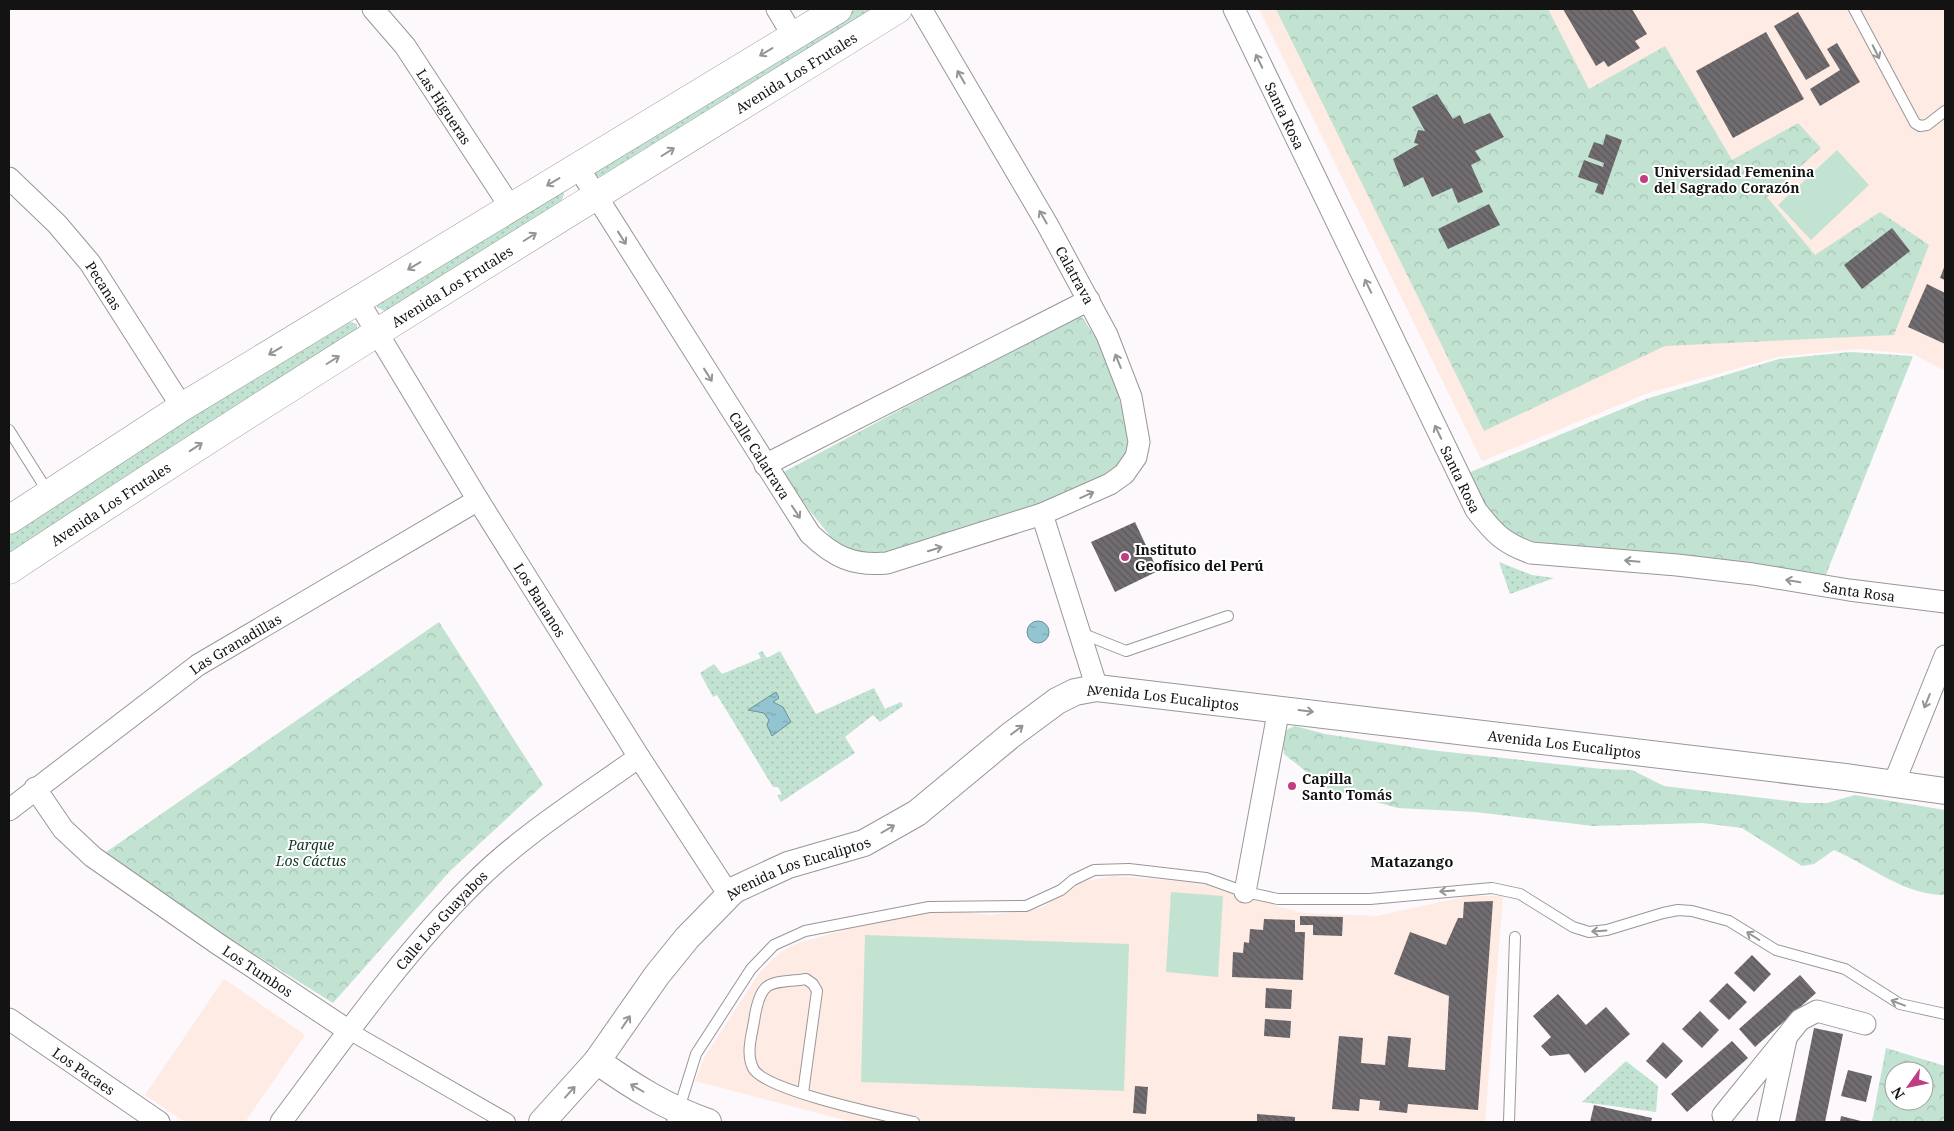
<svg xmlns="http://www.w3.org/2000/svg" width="1954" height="1131" font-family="'Noto Serif',serif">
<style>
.education{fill:#feebe3}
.grass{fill:url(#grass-dots)}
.forest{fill:url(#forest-crowns);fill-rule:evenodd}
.pitch{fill:#c2e3d2}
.water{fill:url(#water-ripples);stroke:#6d9098}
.building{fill:url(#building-back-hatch)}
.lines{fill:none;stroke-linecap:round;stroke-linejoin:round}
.service-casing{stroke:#99969a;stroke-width:12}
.pedestrian-casing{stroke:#99969a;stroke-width:18}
.minor-casing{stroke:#99969a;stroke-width:23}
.tertiary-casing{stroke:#99969a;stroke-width:28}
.secondary-casing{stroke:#99969a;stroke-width:29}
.service{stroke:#fff;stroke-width:10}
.pedestrian{stroke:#fff;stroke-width:16}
.minor{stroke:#fff;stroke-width:21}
.tertiary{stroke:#fff;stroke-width:26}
.secondary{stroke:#fff;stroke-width:28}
.oneway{stroke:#959595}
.poi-dot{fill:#c03d83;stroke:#fff;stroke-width:2}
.labels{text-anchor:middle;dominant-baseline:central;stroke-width:4;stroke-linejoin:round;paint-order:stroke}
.street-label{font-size:14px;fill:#141314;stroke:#fff}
.poi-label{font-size:14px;font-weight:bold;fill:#141314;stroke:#fff;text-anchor:start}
.park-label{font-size:14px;font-style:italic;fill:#103526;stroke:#fff}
.neighbourhood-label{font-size:15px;font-weight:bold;fill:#141314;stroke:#fff}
</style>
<defs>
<pattern id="grass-dots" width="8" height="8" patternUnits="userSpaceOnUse" patternTransform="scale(1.25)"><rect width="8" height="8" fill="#c2e3d2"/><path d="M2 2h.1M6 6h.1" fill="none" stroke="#a6c2b3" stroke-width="1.8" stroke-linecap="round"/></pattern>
<pattern id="forest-crowns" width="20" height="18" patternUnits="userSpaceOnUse" patternTransform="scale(1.25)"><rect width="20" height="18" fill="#c2e3d2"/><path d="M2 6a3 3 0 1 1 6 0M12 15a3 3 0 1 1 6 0" fill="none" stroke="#a6c2b3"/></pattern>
<pattern id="water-ripples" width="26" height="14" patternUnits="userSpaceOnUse" patternTransform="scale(1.25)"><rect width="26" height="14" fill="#93c5d0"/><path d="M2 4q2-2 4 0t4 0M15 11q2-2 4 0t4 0" fill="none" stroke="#7ea8b2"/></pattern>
<pattern id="building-back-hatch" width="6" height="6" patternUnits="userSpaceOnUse" patternTransform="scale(1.25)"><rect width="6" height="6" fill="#706c70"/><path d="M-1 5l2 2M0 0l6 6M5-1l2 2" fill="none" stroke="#5b585b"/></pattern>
</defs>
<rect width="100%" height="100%" fill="#fcf8fc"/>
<!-- education -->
<g class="education">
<polygon points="1259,9 1945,9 1945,371 1913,354 1857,349 1778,357 1648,393 1482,461"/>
<polygon points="1114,876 1219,884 1257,895 1279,907 1303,913 1376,916 1469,896 1503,896 1485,1122 852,1122 695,1081 705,1056 760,972 781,952 796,944 863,924 918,914 950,911 992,915 1041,908 1081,882"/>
<polygon points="224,979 305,1035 245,1122 185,1122 145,1095"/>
</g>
<!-- grass -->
<g class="grass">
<polygon points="850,9 880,9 602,178 593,174"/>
<polygon points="560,187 564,194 562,200 524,228 388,313 377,307 376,300"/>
<polygon points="346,321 357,324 357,334 9,560 9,534 190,416"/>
<polygon points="1499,562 1532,575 1554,578 1510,594"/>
<polygon points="762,651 767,658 780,651 816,714 874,688 885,709 901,702 903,706 880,722 873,715 845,737 855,753 781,802 777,795 782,794 778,787 773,787 717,695 713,697 700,673 714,664 722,674 761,658 758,653"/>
<polygon points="1626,1061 1658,1086 1656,1112 1582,1102"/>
</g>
<!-- forest -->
<g class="forest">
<polygon points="1276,9 1548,9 1589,89 1665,46 1732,160 1798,123 1821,148 1767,197 1815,255 1880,212 1929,245 1894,335 1665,346 1484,431"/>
<polygon points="1080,314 1104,350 1125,418 1128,450 1115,467 1097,483 1009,520 866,560 835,542 780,474"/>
<polygon points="1851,352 1913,356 1825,577 1533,546 1500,527 1481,503 1468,473 1646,399 1779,359"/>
<polygon points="439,622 543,785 450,871 333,1003 99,857"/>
<path d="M1295 726 1325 734 1430 750 1602 769 1632 770 1664 786 1804 803H1827L1855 795 1945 810V895C1903 895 1871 866 1834 850L1814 864 1802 866 1742 828 1702 823 1593 826 1475 812 1398 808 1328 789 1284 754 1283 735 1288 729Z"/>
<path d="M1886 1048 1945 1066V1122H1872ZM1894 1071H1924V1101H1894Z"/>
</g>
<!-- pitch -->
<g class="pitch">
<polygon points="1837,150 1869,185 1811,240 1778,205"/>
<polygon points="1171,892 1223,896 1218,977 1166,972"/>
<polygon points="865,935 1129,944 1124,1091 861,1082"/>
</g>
<!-- water -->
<g class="water">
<circle cx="1038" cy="632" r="11"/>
<polygon points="776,692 779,698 773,702 783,707 791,722 772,736 767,725 769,720 764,713 748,710"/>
</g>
<!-- building -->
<g class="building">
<polygon points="1563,9 1632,9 1647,34 1635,41 1640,48 1608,67 1604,61 1596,66"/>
<polygon points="1798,12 1830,66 1806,80 1774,26"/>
<polygon points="1766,32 1804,99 1733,138 1696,71"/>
<polygon points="1837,43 1860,82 1820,106 1810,89 1840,70 1827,49"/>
<polygon points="1437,94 1453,119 1460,115 1464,124 1490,113 1504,137 1475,151 1481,160 1471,165 1483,192 1458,203 1452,188 1432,197 1423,177 1404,187 1393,159 1419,144 1414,143 1418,130 1425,131 1412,107"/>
<polygon points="1606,134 1622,140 1603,195 1595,192 1598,184 1578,177 1584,160 1603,167 1604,163 1588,157 1594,142 1603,145"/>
<polygon points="1489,204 1500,225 1448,249 1438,229"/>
<polygon points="1892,228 1910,251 1862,289 1844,265"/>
<polygon points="1945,265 1945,280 1940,278"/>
<polygon points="1927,284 1945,293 1945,344 1908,327"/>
<polygon points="1135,522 1158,571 1115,592 1091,542"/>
<polygon points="1493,901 1478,1110 1408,1104 1407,1113 1379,1110 1380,1101 1360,1099 1359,1111 1332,1109 1339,1036 1363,1038 1361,1063 1385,1065 1388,1036 1411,1038 1408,1067 1445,1070 1449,996 1394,974 1410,932 1446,945 1458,918 1463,918 1464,902"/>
<polygon points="1300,916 1343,917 1342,936 1313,935 1313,925 1300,925"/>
<polygon points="1264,919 1295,920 1295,932 1305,932 1303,980 1232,977 1233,952 1243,953 1244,942 1249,943 1250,929 1263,930"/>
<polygon points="1752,955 1771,974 1754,992 1734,973"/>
<polygon points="1800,975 1816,993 1755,1047 1739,1029"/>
<polygon points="1727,983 1747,1002 1729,1020 1709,1001"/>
<polygon points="1266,988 1292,990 1291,1009 1265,1008"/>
<polygon points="1558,994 1586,1025 1606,1007 1630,1034 1585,1073 1569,1054 1550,1056 1541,1046 1551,1037 1533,1016"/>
<polygon points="1700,1011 1719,1030 1702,1048 1682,1029"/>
<polygon points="1265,1019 1291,1021 1290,1038 1264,1036"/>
<polygon points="1814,1028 1843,1034 1825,1122 1795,1122"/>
<polygon points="1732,1041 1748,1058 1687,1112 1671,1094"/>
<polygon points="1663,1042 1683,1061 1666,1079 1646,1061"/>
<polygon points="1848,1070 1872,1076 1866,1102 1841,1096"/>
<polygon points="1135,1086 1148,1087 1146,1114 1133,1113"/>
<polygon points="1594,1105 1652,1118 1651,1122 1590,1122"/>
<polygon points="1257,1114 1295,1117 1295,1122 1257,1122"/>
<polygon points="1841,1116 1865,1122 1840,1122"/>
</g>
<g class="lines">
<!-- service casing -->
<g class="service-casing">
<g id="service">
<polyline points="1854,9 1915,123 1920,126 1927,125 1945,111"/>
<polyline points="9,430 48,492"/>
<polyline points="1081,633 1126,651 1228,616"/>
<path d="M803 1093 817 991 813 984 806 979C772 984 762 977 755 1015 753 1032 745 1052 753 1068 763 1090 887 1116 914 1122"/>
<polyline points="672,1122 678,1112 696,1054 751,969 774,945 805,931 929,907 1026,906 1061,890 1073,880 1094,870 1129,869 1206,878 1245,892 1278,899 1370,899 1492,888 1520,894 1573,927 1589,932 1607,930 1663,913 1678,910 1692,911 1729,921 1776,950 1845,969 1900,1004 1945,1014"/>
<polyline points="1509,1122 1515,937"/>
</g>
</g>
<!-- pedestrian casing -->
<g class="pedestrian-casing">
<polyline id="pedestrian" points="349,1031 507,1122"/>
</g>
<!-- minor casing -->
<g class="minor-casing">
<g id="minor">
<path id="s1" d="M373 9 405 46 511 208"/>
<polyline points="777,9 793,36"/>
<path id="s2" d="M1234 9 1476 510C1494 533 1503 543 1531 553L1677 565 1753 574 1849 590 1945 602"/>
<path id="s3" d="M578 167 810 534C834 557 853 566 887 563L1042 514 1110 484 1124 474 1136 457 1139 442 1131 397 1107 335 1047 224 921 9"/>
<path id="s4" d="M9 178 57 224 90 263 182 407"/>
<path id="s5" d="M358 301 478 500 639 757 729 895"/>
<polyline points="765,465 1089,300"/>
<polyline points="1042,514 1097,688"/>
<polyline points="1894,783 1945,656"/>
<path id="s6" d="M35 788 63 829 93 857 218 944 349 1031"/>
<path id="s7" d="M9 810 198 665 478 500"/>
<polyline points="1245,892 1279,708"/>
<path id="s8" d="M9 1019 159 1122"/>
<polyline points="1723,1115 1800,1020 1817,1011 1865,1024"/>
<path id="s9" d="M281 1122C341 1042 400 957 471 886 520 836 582 798 639 757"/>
<polyline points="1768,1122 1786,1039"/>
</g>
</g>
<!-- tertiary casing -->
<g class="tertiary-casing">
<g id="tertiary">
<path d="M597 1061C632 1086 667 1108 708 1122"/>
<path id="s10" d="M542 1122 597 1061 657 975 687 938 734 890 788 865 864 843 917 813 1011 735 1057 701 1075 692 1097 688 1845 777 1945 791"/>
</g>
</g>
<!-- secondary casing -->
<g class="secondary-casing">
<g id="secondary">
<polyline points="9,520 182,407 838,9"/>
<path id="s11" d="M9 570C301 376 600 194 898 9"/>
</g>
</g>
<!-- service -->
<use href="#service" class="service"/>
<!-- pedestrian -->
<use href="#pedestrian" class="pedestrian"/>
<!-- minor -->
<use href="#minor" class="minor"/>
<!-- tertiary -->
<use href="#tertiary" class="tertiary"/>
<!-- secondary -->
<use href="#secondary" class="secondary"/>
</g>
<!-- one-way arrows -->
<defs><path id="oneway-shaft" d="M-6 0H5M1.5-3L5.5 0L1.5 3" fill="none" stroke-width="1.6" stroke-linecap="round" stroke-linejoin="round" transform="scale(1.25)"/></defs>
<g class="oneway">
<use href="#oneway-shaft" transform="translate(766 52) rotate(149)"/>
<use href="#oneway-shaft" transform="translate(1876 52) rotate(63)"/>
<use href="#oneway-shaft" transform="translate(1259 61) rotate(-116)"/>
<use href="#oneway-shaft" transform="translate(961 77) rotate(-120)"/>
<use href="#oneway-shaft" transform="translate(668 152) rotate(-32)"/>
<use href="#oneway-shaft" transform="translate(553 182) rotate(149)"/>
<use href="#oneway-shaft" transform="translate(1043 217) rotate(-120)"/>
<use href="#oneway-shaft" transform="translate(530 237) rotate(-32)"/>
<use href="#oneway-shaft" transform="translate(622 238) rotate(58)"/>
<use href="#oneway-shaft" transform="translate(414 266) rotate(149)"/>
<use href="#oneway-shaft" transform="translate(1368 286) rotate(-116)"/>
<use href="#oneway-shaft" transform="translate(275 351) rotate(149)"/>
<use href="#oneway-shaft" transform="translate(333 360) rotate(-32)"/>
<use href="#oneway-shaft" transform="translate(1118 361) rotate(-112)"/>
<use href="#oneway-shaft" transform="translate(708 375) rotate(58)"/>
<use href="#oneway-shaft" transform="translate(1438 432) rotate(-116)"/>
<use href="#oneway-shaft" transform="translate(196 447) rotate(-33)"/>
<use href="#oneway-shaft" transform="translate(1087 495) rotate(-24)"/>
<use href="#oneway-shaft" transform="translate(796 512) rotate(57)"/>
<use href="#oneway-shaft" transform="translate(935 549) rotate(-17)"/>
<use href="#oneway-shaft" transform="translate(1632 561) rotate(-175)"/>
<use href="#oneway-shaft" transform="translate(1793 581) rotate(-170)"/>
<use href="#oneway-shaft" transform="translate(1927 701) rotate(112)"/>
<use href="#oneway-shaft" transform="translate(1306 711) rotate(7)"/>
<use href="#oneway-shaft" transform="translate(1017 730) rotate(-37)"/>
<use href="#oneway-shaft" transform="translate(888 829) rotate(-30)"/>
<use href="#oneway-shaft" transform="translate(1447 891) rotate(176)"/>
<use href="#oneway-shaft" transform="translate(1599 931) rotate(176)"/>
<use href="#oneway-shaft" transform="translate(1753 936) rotate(-148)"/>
<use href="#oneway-shaft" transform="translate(1898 1003) rotate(-159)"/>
<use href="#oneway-shaft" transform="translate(626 1022) rotate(-56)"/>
<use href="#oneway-shaft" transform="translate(637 1088) rotate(-150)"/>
<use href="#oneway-shaft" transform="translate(570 1092) rotate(-48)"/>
</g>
<!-- markers -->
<g class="poi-dot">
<circle cx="1644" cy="179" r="5"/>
<circle cx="1125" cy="557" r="5"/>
<circle cx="1292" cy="786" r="5"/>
</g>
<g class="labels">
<!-- street labels -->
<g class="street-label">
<text stroke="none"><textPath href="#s11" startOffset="931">Avenida Los Frutales</textPath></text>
<text stroke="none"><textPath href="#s1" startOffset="121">Las Higueras</textPath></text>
<text stroke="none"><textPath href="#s2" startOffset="118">Santa Rosa</textPath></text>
<text transform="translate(1075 275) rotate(61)">Calatrava</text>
<text stroke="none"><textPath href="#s4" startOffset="144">Pecanas</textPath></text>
<text stroke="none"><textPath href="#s11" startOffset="526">Avenida Los Frutales</textPath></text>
<text stroke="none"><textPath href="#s3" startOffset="341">Calle Calatrava</textPath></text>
<text stroke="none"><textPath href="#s2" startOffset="522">Santa Rosa</textPath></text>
<text stroke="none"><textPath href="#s11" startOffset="121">Avenida Los Frutales</textPath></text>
<text stroke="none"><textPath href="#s2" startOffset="958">Santa Rosa</textPath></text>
<text stroke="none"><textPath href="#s5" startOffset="350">Los Bananos</textPath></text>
<text stroke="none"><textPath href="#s7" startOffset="281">Las Granadillas</textPath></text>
<text stroke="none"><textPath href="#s10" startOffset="789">Avenida Los Eucaliptos</textPath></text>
<text stroke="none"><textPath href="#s10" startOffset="1194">Avenida Los Eucaliptos</textPath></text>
<text stroke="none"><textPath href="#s10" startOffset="369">Avenida Los Eucaliptos</textPath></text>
<text stroke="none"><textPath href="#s9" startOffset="258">Calle Los Guayabos</textPath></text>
<text stroke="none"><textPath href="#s6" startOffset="291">Los Tumbos</textPath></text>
<text stroke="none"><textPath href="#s8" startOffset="91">Los Pacaes</textPath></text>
</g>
<!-- poi labels -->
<g class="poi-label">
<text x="1654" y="171">Universidad Femenina<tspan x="1654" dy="16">del Sagrado Corazón</tspan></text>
<text x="1135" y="549">Instituto<tspan x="1135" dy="16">Geofísico del Perú</tspan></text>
<text x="1302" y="778">Capilla<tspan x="1302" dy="16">Santo Tomás</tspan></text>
</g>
<!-- park labels -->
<g class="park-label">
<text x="311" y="844">Parque<tspan x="311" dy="16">Los Cáctus</tspan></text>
</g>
<!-- neighbourhood labels -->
<g class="neighbourhood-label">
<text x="1412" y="861">Matazango</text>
</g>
</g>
<!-- border -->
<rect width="1954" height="1131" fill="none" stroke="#141314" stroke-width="20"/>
<!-- north arrow -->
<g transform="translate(1909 1086) rotate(237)"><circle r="24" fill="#ffffff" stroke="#a1a1a1"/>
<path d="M0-4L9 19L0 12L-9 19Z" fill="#c03d83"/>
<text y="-8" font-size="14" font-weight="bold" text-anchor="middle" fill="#141314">N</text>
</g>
</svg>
